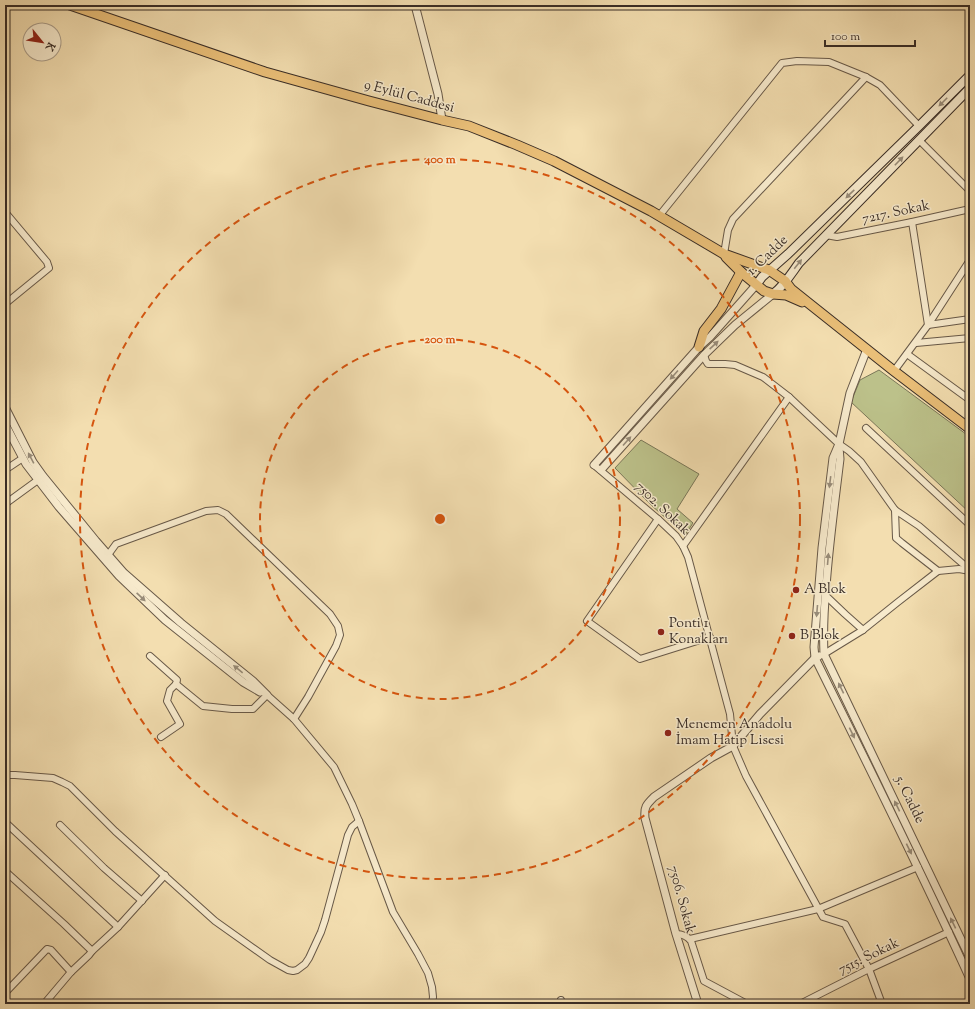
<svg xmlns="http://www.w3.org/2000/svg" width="975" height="1009" font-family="'Sorts Mill Goudy',serif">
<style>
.green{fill:#bcc18a;stroke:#7a7758}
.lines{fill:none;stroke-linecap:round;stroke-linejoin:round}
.minor-casing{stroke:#685948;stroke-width:8}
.tertiary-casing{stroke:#685948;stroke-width:9}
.secondary-casing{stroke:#392d26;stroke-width:10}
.primary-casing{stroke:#392d26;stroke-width:11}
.minor{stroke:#f7eacc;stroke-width:6}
.tertiary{stroke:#f7eacc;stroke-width:7}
.secondary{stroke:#f7eacc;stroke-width:8}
.primary{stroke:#eabf78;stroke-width:9}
.oneway{fill:#988c79}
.ring{fill:none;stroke:#d6550f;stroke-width:2;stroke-dasharray:7 5}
.poi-dot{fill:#8f2418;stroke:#f7eacc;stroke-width:1.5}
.labels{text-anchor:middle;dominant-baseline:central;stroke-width:3;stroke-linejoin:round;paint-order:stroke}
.street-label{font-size:14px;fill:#392d26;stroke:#f7eacc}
.poi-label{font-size:14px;fill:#392d26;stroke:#f7eacc;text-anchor:start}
.centre{fill:#d6550f;stroke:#f7eacc;stroke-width:2}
.ring-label{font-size:12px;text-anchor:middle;font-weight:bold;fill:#d6550f;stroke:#f7eacc;stroke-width:3;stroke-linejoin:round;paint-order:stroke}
</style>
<rect width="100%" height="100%" fill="#f3deb0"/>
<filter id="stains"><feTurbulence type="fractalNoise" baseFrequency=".005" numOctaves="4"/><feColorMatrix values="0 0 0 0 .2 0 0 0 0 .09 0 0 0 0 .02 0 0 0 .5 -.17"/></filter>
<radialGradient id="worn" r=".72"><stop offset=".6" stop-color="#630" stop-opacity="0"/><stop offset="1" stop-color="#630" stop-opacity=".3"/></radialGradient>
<!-- green -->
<g class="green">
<polygon points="879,370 970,437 970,513 851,402 860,380"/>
<polygon points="641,440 699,474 677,509 693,523 685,535 651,505 615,468"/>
</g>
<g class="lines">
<!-- minor casing -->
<g class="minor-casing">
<g id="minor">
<polyline points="919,140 970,191"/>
<polyline points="5,212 47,262 49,268 5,304"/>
<polyline points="659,216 782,63 797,61 829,62 866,77 880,85 919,126"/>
<polyline points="912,222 928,325 970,319"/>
<polyline points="826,235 837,237 912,222 970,209"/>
<polyline points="724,254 728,230 733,219 866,77"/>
<polyline points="916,343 970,338"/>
<polyline points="907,354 970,400"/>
<polyline points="704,355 706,361 708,364 725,364 735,365 763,377 789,397 839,444 849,451 861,462 895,510 919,526 970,570"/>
<polyline points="894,371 928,325 970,260"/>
<polyline points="866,428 970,525"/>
<polyline points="594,465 658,519 676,536 683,546 688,557 730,714 733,746 746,776 823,917 845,924 869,969 882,1004"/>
<polyline points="5,470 23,458"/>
<polyline points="5,504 42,477"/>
<polyline points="895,510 896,538 902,543 938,571"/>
<polyline points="658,519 587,621 640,659 710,637"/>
<polyline points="683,546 789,397"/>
<polyline points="108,555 116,544 206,511 218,510 226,514 330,614 338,626 340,635 336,646 308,697 294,719"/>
<polyline points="825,595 845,614 863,630"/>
<polyline points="824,654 863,630 898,602 938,571 959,569 970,571"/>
<polyline points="150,656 177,680 176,684"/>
<polyline points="161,737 180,724 167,701 170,690 176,684 203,706 232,709 253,709 267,695 294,719 334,767 352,804 359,821 393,912 418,954 428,973 432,987 433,997 432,1004"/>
<polyline points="5,779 8,775 15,775 53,778 62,782 70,786 115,831 215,921 270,960 288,970 293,971 297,970 305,964 309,958 321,932 325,920 348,835 352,827 359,821"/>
<polyline points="5,822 118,927"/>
<polyline points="60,825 104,868 142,901"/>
<polyline points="5,871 64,924 92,951"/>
<path d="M676 934C683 934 687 936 691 941L704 981 747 1004"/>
<polyline points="690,939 818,909 918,867"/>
<polyline points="5,993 47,949 51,950 71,972"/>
<polyline points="561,1000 562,1004"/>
<polyline points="44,1004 71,972 89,955 92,951 118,927 165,875"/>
<polyline points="800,1004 869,969 949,932"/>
</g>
</g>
<!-- tertiary casing -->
<g class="tertiary-casing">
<g id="tertiary">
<polyline points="415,5 438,94 442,120"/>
<path d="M867 349 850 393 839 444 833 458 822 548 814 647 815 658C868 765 921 871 970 979"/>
<polyline points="5,407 33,462 43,476 96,541 124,573 181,623 253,681 267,695"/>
<polyline points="5,424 26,464 59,507 119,576 165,620 243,682 260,692"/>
<path d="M839 447 840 459C835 501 829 544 826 587 824 609 823 632 824 654L970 958"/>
<polyline points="594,465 699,347 710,337 757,284"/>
<polyline points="601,470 704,355 735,325 773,294"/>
<path d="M698 1004 676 934 645 818C644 807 646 805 654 797L711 758 733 746 760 714 815 658 819 656"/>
</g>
</g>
<!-- secondary casing -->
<g class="secondary-casing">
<g id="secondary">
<polyline points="757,284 762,277 788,254 919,126 970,75"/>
<path d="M773 294C784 286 791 274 799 263L970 88"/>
</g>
</g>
<!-- primary casing -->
<g class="primary-casing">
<g id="primary">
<polyline points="70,5 265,72 369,101 442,120 469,126 517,145 554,161 651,211 724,254 769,270 785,281 791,289 811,305 894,371 970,429"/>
<polyline points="726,257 741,272 764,291 773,294 786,295 802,302"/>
<polyline points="699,347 704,331 721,309 741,272"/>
</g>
</g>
<!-- minor -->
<use href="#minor" class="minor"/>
<!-- tertiary -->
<use href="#tertiary" class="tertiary"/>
<!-- secondary -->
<use href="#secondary" class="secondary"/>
<!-- primary -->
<use href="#primary" class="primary"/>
</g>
<!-- one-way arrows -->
<defs><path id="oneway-solid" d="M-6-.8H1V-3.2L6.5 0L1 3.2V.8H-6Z"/></defs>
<g class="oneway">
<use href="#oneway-solid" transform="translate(943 102) rotate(135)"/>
<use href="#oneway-solid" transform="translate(899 161) rotate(-46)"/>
<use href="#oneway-solid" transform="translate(850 194) rotate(136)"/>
<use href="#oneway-solid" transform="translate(798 264) rotate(-51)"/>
<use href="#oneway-solid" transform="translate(714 345) rotate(-43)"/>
<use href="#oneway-solid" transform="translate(674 375) rotate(132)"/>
<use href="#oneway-solid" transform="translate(627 441) rotate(-48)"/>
<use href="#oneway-solid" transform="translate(31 458) rotate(-118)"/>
<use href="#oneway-solid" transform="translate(830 482) rotate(97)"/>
<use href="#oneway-solid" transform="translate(828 559) rotate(-85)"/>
<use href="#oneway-solid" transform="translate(141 597) rotate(43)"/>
<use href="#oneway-solid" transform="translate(817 611) rotate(95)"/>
<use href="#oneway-solid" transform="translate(238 669) rotate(-141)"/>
<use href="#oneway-solid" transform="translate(841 688) rotate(-116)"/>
<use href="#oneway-solid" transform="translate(852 733) rotate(64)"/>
<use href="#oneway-solid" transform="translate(897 806) rotate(-116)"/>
<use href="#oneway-solid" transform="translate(909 849) rotate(64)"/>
<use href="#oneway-solid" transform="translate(953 923) rotate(-116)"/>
</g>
<!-- distance rings -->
<g class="ring">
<circle cx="440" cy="519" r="180"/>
<circle cx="440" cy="519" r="360"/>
</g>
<!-- markers -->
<g class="poi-dot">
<circle cx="796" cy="590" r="4"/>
<circle cx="661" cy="632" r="4"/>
<circle cx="792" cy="636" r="4"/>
<circle cx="668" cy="733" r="4"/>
</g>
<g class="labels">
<!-- street labels -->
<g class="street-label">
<text transform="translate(409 97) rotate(15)">9 Eylül Caddesi</text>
<text transform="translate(896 213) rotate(-12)">7217. Sokak</text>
<text transform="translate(768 256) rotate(-44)">1. Cadde</text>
<text transform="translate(662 509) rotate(44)">7502. Sokak</text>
<text transform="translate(909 800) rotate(64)">5. Cadde</text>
<text transform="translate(681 900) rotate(75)">7506. Sokak</text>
<text transform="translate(869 957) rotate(-26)">7515. Sokak</text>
</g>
<!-- poi labels -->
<g class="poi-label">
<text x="804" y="590">A Blok</text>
<text x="669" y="624">Ponti 1<tspan x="669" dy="16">Konakları</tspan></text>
<text x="800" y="636">B Blok</text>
<text x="676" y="725">Menemen Anadolu<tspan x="676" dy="16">İmam Hatip Lisesi</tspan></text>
</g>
</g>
<circle cx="440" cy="519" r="6" class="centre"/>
<g class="ring-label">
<text x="440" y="163">400 m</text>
<text x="440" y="343">200 m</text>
</g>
<!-- margin -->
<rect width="975" height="1009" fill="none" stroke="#f3deb0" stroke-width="20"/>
<rect x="6" y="6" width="963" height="997" fill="none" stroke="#392d26" stroke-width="2"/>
<rect x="10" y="10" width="955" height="989" fill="none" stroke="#392d26"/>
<!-- north arrow -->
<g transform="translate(42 42) rotate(120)"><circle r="19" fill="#f7eacc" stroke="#ab9e8a"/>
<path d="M0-3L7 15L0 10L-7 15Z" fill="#8f2418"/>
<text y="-6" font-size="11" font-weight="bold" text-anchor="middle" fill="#392d26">K</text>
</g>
<!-- scale -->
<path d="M825 40v6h90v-6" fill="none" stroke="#392d26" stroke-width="2"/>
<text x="831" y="40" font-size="12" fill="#392d26" stroke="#f7eacc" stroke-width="3" paint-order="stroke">100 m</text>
<rect width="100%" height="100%" filter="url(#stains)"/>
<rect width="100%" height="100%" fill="url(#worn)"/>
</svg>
